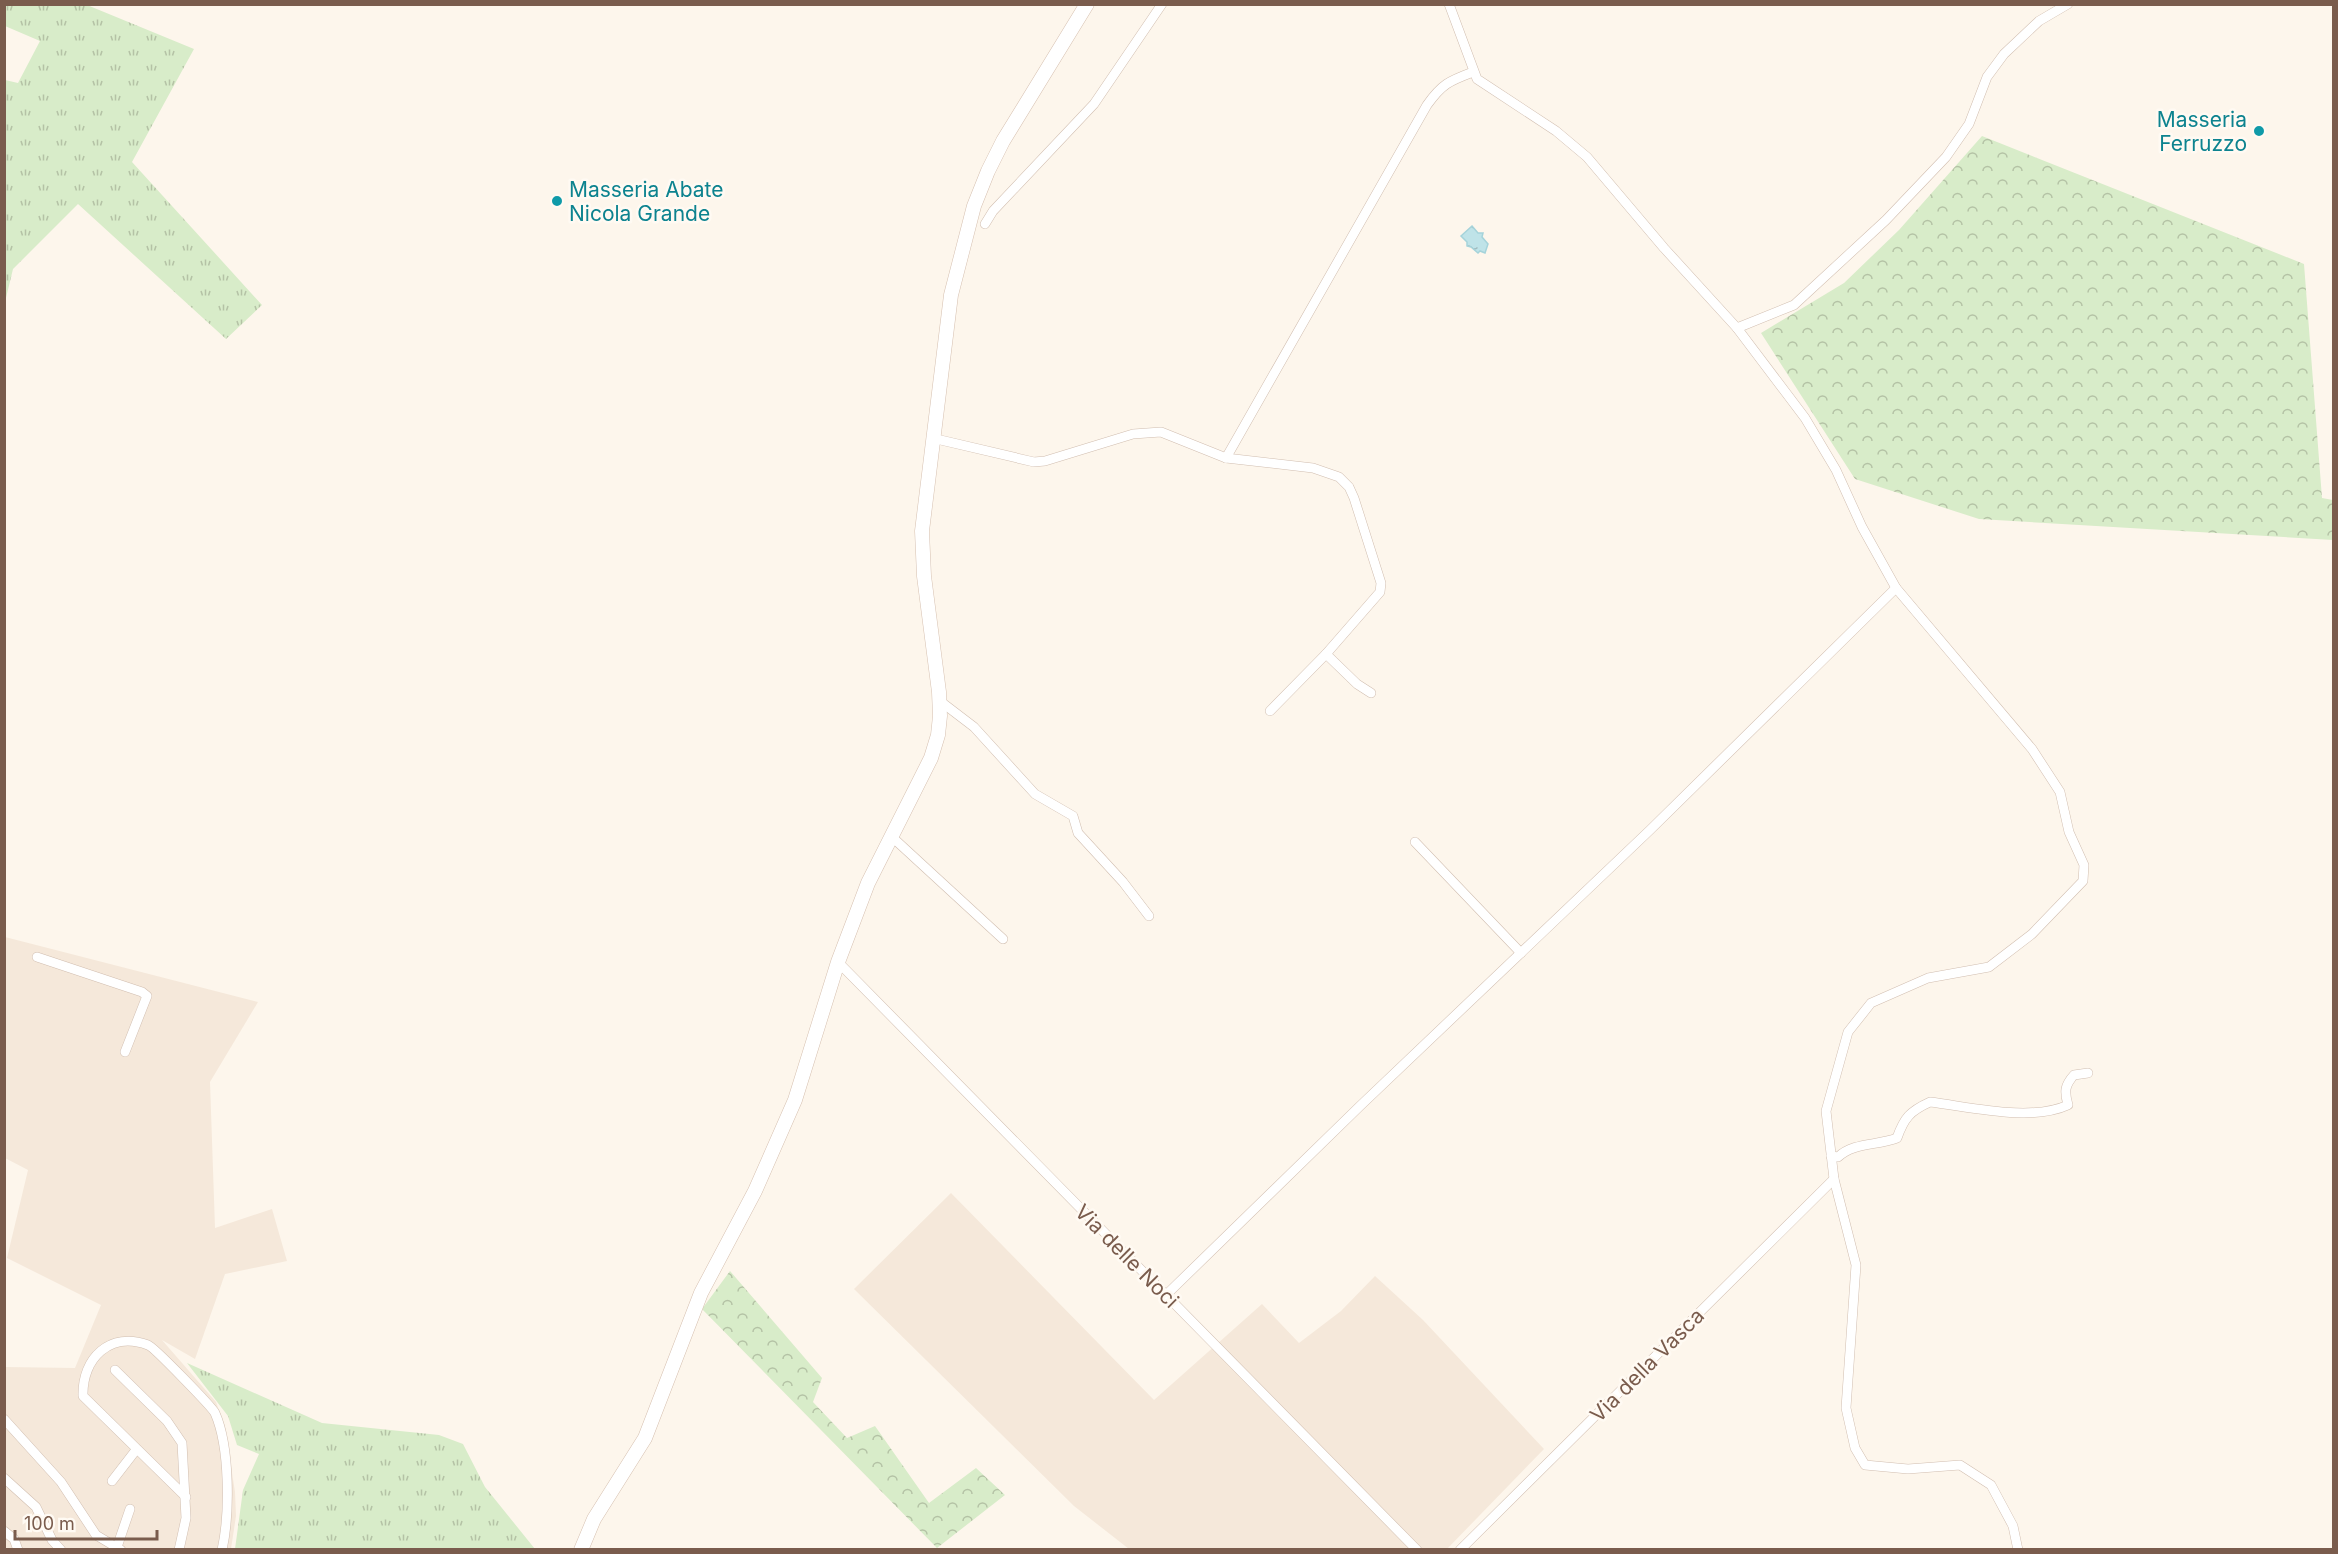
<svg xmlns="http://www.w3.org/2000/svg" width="2338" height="1554" font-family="Inter,sans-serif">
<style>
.residential{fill:#f5e8da}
.grass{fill:url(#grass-tufts)}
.forest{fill:url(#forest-crowns)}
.water{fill:url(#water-ripples);stroke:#a5d3da;stroke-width:1.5}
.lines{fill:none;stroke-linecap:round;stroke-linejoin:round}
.street-casing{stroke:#d1beb0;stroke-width:10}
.secondary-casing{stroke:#d6c0b0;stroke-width:15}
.street{stroke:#fff;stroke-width:9}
.secondary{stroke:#fff;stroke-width:14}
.culture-dot{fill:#0f9aa8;stroke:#fffaf3;stroke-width:2}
.labels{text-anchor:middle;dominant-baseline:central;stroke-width:5;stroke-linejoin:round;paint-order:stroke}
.culture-label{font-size:21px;fill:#0d838f;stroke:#fffaf3;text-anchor:end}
.street-label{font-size:21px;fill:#7a5c4d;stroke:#fffaf3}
</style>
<defs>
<pattern id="grass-tufts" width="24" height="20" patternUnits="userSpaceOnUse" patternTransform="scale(1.5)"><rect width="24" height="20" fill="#d8ecc9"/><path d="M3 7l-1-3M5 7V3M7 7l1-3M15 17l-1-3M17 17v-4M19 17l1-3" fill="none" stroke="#b4c2a5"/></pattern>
<pattern id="forest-crowns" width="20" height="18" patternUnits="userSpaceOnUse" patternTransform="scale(1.5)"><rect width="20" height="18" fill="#d8ecc9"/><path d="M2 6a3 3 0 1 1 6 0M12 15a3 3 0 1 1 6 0" fill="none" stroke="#b4c2a5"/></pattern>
<pattern id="water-ripples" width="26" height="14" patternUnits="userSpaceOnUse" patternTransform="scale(1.5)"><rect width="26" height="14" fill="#bfe3e8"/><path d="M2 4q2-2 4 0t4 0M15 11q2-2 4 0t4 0" fill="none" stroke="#a0bbbe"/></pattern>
</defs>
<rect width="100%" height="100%" fill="#fdf6ec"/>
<!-- residential -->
<g class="residential">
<polygon points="5,937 258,1002 210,1082 215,1228 272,1209 287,1261 225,1274 195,1359 162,1340 216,1402 225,1427 235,1492 236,1516 231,1549 5,1549 5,1367 75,1368 101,1305 7,1258 28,1170 5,1158"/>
<polygon points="951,1193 1154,1400 1262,1304 1299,1343 1341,1311 1375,1276 1423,1320 1544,1449 1447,1549 1129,1549 1074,1506 854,1289"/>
</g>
<!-- grass -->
<g class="grass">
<polygon points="5,4 87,5 194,49 132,162 262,305 226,339 78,204 13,269 5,302 5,80 18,83 40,41 5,26"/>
<polygon points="187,1363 322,1423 439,1435 463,1444 485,1487 535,1549 235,1549 243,1490 259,1454 237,1445 228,1416"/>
</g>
<!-- forest -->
<g class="forest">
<polygon points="1982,136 2304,264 2322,498 2333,500 2333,540 1979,519 1855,479 1761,333 1844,283 1899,230"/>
<polygon points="730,1271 822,1378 813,1402 847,1438 875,1426 929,1503 976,1468 1005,1495 937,1548 702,1309"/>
</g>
<!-- water -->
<polygon class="water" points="1472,226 1478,233 1483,233 1482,237 1488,244 1485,253 1480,251 1478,253 1471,247 1467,246 1467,242 1461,236"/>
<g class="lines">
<!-- street casing -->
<g class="street-casing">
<g id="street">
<polyline points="1449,4 1477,79 1556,131 1587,157 1664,248 1737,328 1805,418 1836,470 1862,527 1896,588 2032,749 2060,792 2069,832 2084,865 2083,881 2032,934 1989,967 1928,978 1871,1003 1848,1032 1826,1111 1834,1179 1856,1265 1846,1408 1855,1448 1865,1465 1908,1469 1960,1465 1991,1485 2013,1526 2018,1550"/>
<polyline points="985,224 993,211 1094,104 1162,4"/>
<polyline points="1737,328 1794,305 1886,220 1946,157 1969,124 1987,77 2004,54 2039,21 2068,4"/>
<polyline points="932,438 1034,462 1045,461 1133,434 1161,432 1226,458 1313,468 1339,477 1349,487 1354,498 1381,583 1380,592 1326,654 1270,711"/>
<path d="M1226 458 1427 105C1442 84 1449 81 1473 72"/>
<polyline points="1326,654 1357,684 1371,693"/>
<polyline points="940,701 974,727 1035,794 1073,816 1078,833 1123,882 1149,916"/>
<polyline points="891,836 1003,939"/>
<polyline points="1415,842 1521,953"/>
<polyline points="37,957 142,992 147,996 125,1052"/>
<polyline points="838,962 1417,1550"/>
<path d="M1831 1156 1838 1157C1854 1142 1877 1146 1897 1138 1904 1118 1910 1111 1930 1102 1971 1107 2031 1122 2068 1105 2064 1091 2065 1085 2074 1075L2088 1073"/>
<polyline points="1166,1295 1360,1106 1650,830 1896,588"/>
<polyline points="115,1370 167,1421 182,1443 186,1518 179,1550"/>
<polyline points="4,1419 61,1482 96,1535 121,1550"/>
<polyline points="4,1478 36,1507 52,1540 61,1550"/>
<polyline points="112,1481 136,1450"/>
<path d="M186 1497 83 1396C82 1358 110 1331 148 1345 154 1347 212 1407 215 1413 230 1447 230 1514 222 1550"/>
<polyline points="4,1531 14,1539 18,1550"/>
<polyline points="116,1550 130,1509"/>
<polyline points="1460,1550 1834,1179"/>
</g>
</g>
<!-- secondary casing -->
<g class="secondary-casing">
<polyline id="secondary" points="581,1550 594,1519 645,1438 701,1293 755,1191 795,1100 838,962 868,883 931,758 938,735 940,716 939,692 924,576 922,531 951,295 974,206 988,171 1003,141 1087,4"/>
</g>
<!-- street -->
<use href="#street" class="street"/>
<!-- secondary -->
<use href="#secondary" class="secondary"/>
</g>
<!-- markers -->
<g class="culture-dot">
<circle cx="2259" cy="131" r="6"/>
<circle cx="557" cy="201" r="6"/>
</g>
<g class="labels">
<!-- culture labels -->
<g class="culture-label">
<text x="2247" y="119">Masseria<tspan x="2247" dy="24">Ferruzzo</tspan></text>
<text x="569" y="189" text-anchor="start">Masseria Abate<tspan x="569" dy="24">Nicola Grande</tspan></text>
</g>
<!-- street labels -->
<g class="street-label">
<text transform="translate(1127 1256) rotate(45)">Via delle Noci</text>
<text transform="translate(1647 1365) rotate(-45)">Via della Vasca</text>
</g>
</g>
<!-- border -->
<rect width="2338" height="1554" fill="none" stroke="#7a5c4d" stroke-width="12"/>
<!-- scale -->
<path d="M15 1530v9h142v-9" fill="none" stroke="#7a5c4d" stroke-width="3"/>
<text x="24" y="1530" font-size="18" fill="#7a5c4d" stroke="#fffaf3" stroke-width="4.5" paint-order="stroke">100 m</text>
</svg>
